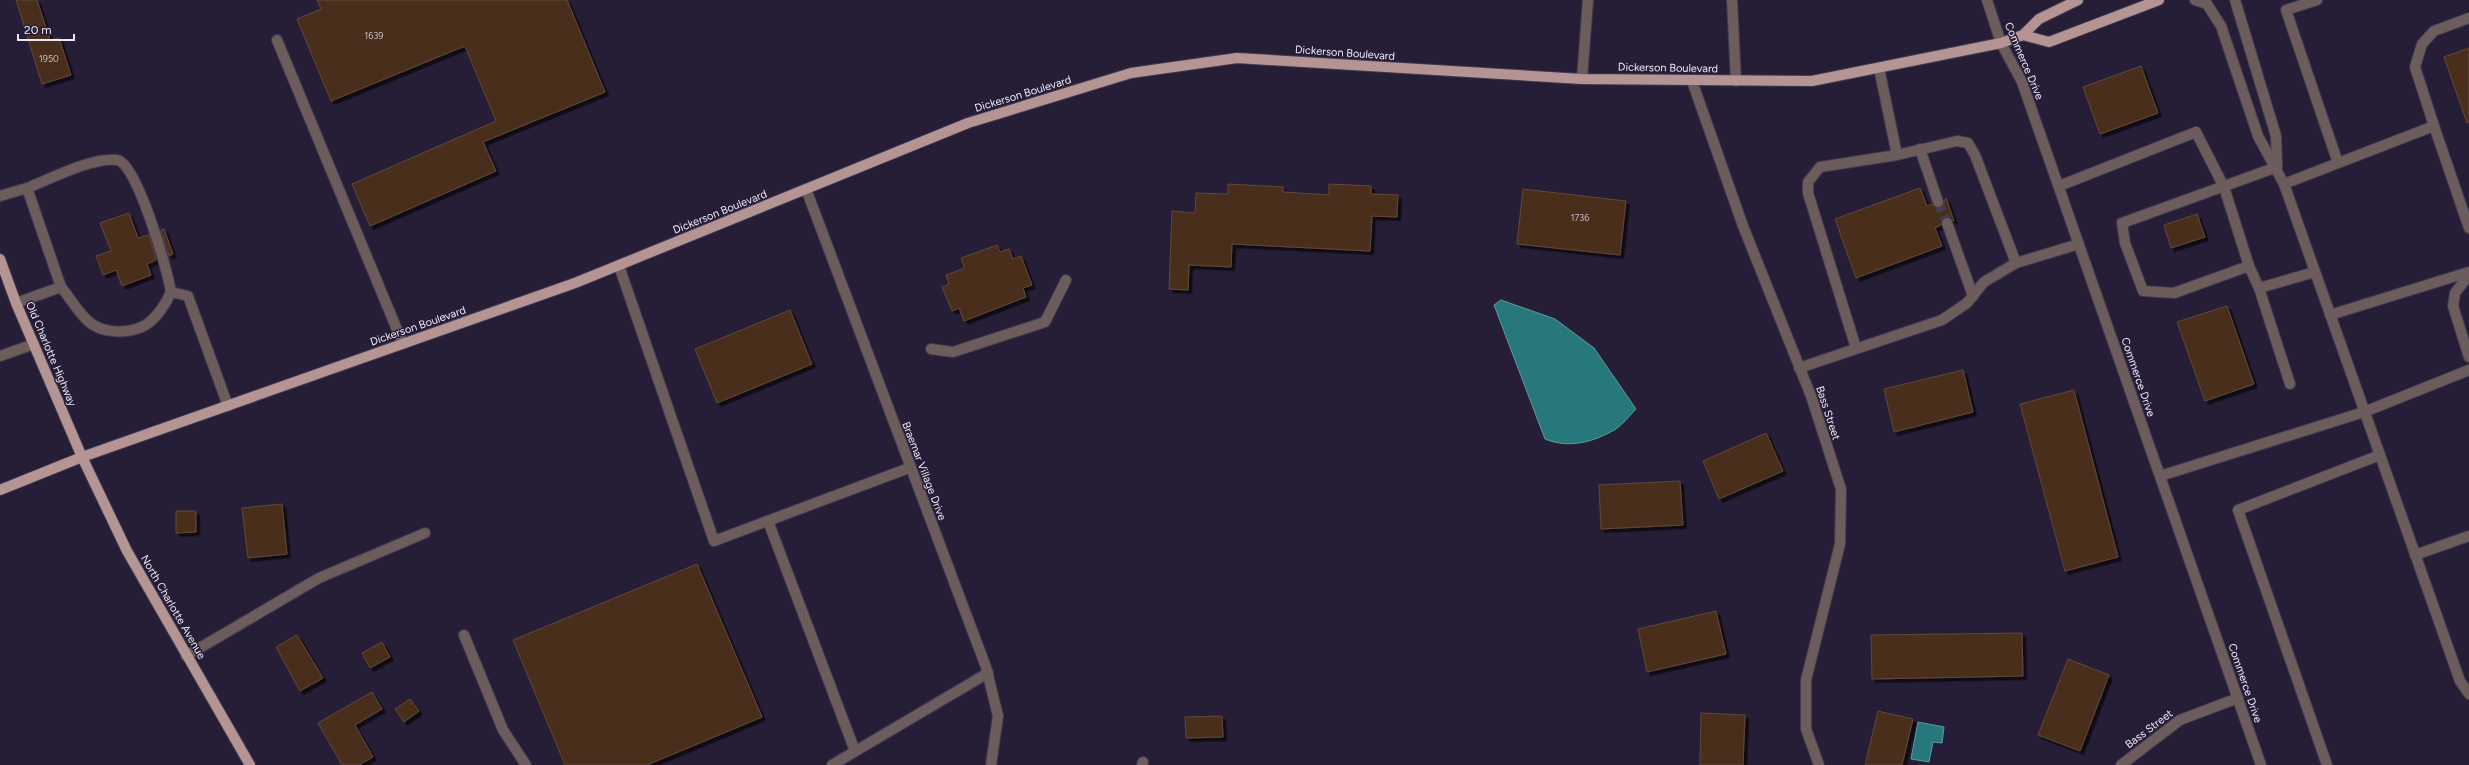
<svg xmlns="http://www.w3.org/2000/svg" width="2469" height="765" font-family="Figtree,sans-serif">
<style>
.water{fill:#27787a;stroke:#629aa0}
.building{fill:#482e1f;stroke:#634838;filter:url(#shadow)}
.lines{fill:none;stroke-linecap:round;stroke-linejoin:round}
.minor-tunnel{stroke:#443c53;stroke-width:10;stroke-dasharray:10 5;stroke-linecap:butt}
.minor-casing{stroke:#423a51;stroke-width:12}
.major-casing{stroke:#423a51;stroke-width:12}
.minor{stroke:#6c5c5c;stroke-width:10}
.major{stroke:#b59594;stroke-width:10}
.labels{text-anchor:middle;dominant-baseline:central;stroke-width:3;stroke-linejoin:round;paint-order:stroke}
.number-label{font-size:9px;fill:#c4bac2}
.street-label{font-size:11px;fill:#ede8f8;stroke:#261e36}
</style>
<defs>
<filter id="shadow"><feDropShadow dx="3.5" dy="3.5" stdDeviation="0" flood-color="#0009"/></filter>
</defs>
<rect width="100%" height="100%" fill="#261e36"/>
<!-- water -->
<g class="water">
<path d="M1501 300 1555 319 1594 348 1636 409C1630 415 1623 424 1616 429 1594 442 1569 449 1545 439L1494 305Z"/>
<polygon points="1918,722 1944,727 1942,743 1933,742 1929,762 1911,759"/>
</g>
<!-- building -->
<g class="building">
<polygon points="16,0 37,0 50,40 59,38 71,75 42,84"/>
<polygon points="317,0 567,0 605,92 483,142 496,171 370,226 352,184 496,121 465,46 331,101 297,19 321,9"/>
<polygon points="2469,48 2469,122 2467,123 2444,57"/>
<polygon points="2141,66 2158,113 2100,134 2083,87"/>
<polygon points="1228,184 1283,187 1283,192 1329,195 1329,184 1371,186 1371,194 1398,195 1397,217 1372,216 1370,251 1232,244 1231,267 1189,265 1188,290 1169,289 1172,211 1195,213 1196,193 1228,194"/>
<polygon points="1920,188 1927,206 1932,204 1936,208 1940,208 1946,198 1954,221 1945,217 1942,219 1941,225 1935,228 1942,246 1856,278 1835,219"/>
<polygon points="1523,189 1626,201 1620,255 1517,244"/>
<polygon points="129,213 138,238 149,235 156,260 147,264 151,275 122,286 116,270 103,275 96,256 111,251 100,223"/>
<polygon points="2197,214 2205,237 2171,248 2164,225"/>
<polygon points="164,229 173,254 169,256 161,230"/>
<polygon points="997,245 1000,252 1009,249 1013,259 1021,256 1032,285 1023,288 1026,297 964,321 959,308 952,311 942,287 949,284 946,275 965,268 961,258"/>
<polygon points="2227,306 2254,384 2205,401 2177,322"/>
<polygon points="790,310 812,364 717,403 695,349"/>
<polygon points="1963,370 1973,412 1894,432 1884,389"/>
<polygon points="2074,390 2118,557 2065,571 2020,404"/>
<polygon points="1766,433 1783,471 1719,499 1703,461"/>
<polygon points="1680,481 1683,525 1601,529 1599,485"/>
<polygon points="282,504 287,554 248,558 242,508"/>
<polygon points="176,511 196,511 196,532 176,533"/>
<polygon points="697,564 762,717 647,765 565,765 513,640"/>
<polygon points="1716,611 1726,654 1647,672 1638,629"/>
<polygon points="2022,633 2023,676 1872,679 1871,635"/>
<polygon points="297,635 323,678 300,691 276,647"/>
<polygon points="382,642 390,657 370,668 362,653"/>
<polygon points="2068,659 2109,675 2080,751 2038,735"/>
<polygon points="372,692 382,709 355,725 373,757 359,765 342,765 318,723"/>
<polygon points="410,699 419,711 404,722 395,709"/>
<polygon points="1878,711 1913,719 1902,765 1865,765"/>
<polygon points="1701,713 1745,715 1743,765 1700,765"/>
<polygon points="1222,716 1223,737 1186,738 1185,717"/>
</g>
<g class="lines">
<!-- minor-tunnel -->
<polyline class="minor-tunnel" points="1938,202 1947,223"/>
<!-- minor casing -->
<g class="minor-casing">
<g id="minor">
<polyline points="1732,0 1736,81"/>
<polyline points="1987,0 2001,43 2022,82 2261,765"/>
<polyline points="2195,0 2207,4 2221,26 2258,136 2284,184 2460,681 2469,694"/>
<polyline points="2235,0 2276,136 2277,165"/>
<polyline points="2317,0 2286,10 2338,163"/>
<polyline points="277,40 403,344"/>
<polyline points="1879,68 1897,155 1957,141 1968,143 1975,155 2016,263 2079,244"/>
<polyline points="1582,79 1588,0"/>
<polyline points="1692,81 1743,226 1811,396 1841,489 1840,544 1806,680 1806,729 1819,765"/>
<polyline points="2434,126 2469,228"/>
<polyline points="1920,149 1938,202"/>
<polyline points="2277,167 2122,223 2125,243 2143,291 2174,293 2249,266 2259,288 2315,272"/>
<polyline points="2284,184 2434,126 2415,67 2422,44 2434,31 2469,18"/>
<polyline points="2059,186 2196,132 2224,187 2249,266"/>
<path d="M27 188C50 179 92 157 117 160 137 162 168 272 171 292 166 304 156 319 144 326 127 334 102 334 88 321 78 312 70 298 61 287"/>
<polyline points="806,189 986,667 998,716 991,765"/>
<polyline points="0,196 27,188 61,287 16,303"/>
<polyline points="1947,223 1973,296"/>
<polyline points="619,266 714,541 909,468"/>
<polyline points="2469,275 2455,293 2453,306 2469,357"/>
<polyline points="2259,288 2290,384"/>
<polyline points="171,292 188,296 228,406"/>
<polyline points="2330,315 2469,272"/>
<polyline points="1856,348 1808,193 1808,182 1820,167 1897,155"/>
<polyline points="931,349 953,352 1045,322 1066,280"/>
<polyline points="0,356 34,344"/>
<polyline points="1799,368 1942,320 1967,303 1984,282 2016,263"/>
<polyline points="2160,476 2364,412 2469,370"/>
<polyline points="768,521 855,751"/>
<polyline points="2415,555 2469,536"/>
<polyline points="464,635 503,730 526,765"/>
<polyline points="186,656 319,578 425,533"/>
<polyline points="832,765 988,673"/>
<polyline points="1142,765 1143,762"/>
<polyline points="2121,765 2180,720 2238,698"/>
<polyline points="2327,765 2238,510 2380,455"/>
</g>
</g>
<!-- major casing -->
<g class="major-casing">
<g id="major">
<polyline points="2023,35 2049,42 2159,0"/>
<polyline points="0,259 16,303 82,457 127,551 250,765"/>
<polyline points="0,490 82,457 575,283 968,123 1131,73 1237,58 1582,79 1812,81 2001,43 2023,35 2039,19 2078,0"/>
</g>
</g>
<!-- minor -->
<use href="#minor" class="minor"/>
<!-- major -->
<use href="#major" class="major"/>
</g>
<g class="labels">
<!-- number labels -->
<g class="number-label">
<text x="374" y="35">1639</text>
<text x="49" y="58">1950</text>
<text x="1580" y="217">1736</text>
</g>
<!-- street labels -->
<g class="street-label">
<text transform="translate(1345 53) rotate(4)">Dickerson Boulevard</text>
<text transform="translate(2024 61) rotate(67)">Commerce Drive</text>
<text transform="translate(1668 68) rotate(1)">Dickerson Boulevard</text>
<text transform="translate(1023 94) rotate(-17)">Dickerson Boulevard</text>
<text transform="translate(720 212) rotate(-22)">Dickerson Boulevard</text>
<text transform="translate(418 326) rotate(-19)">Dickerson Boulevard</text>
<text transform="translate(51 354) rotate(67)">Old Charlotte Highway</text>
<text transform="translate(2138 377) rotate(71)">Commerce Drive</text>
<text transform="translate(1828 413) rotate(72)">Bass Street</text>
<text transform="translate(924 471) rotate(69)">Braemar Village Drive</text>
<text transform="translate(173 607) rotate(60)">North Charlotte Avenue</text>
<text transform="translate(2245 683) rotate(71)">Commerce Drive</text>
<text transform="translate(2149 729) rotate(-37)">Bass Street</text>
</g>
</g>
<!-- scale -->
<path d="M18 34v6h56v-6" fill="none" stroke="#ede8f8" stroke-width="2"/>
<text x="24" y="34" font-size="12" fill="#ede8f8" stroke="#261e36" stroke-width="3" paint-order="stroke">20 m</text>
</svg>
